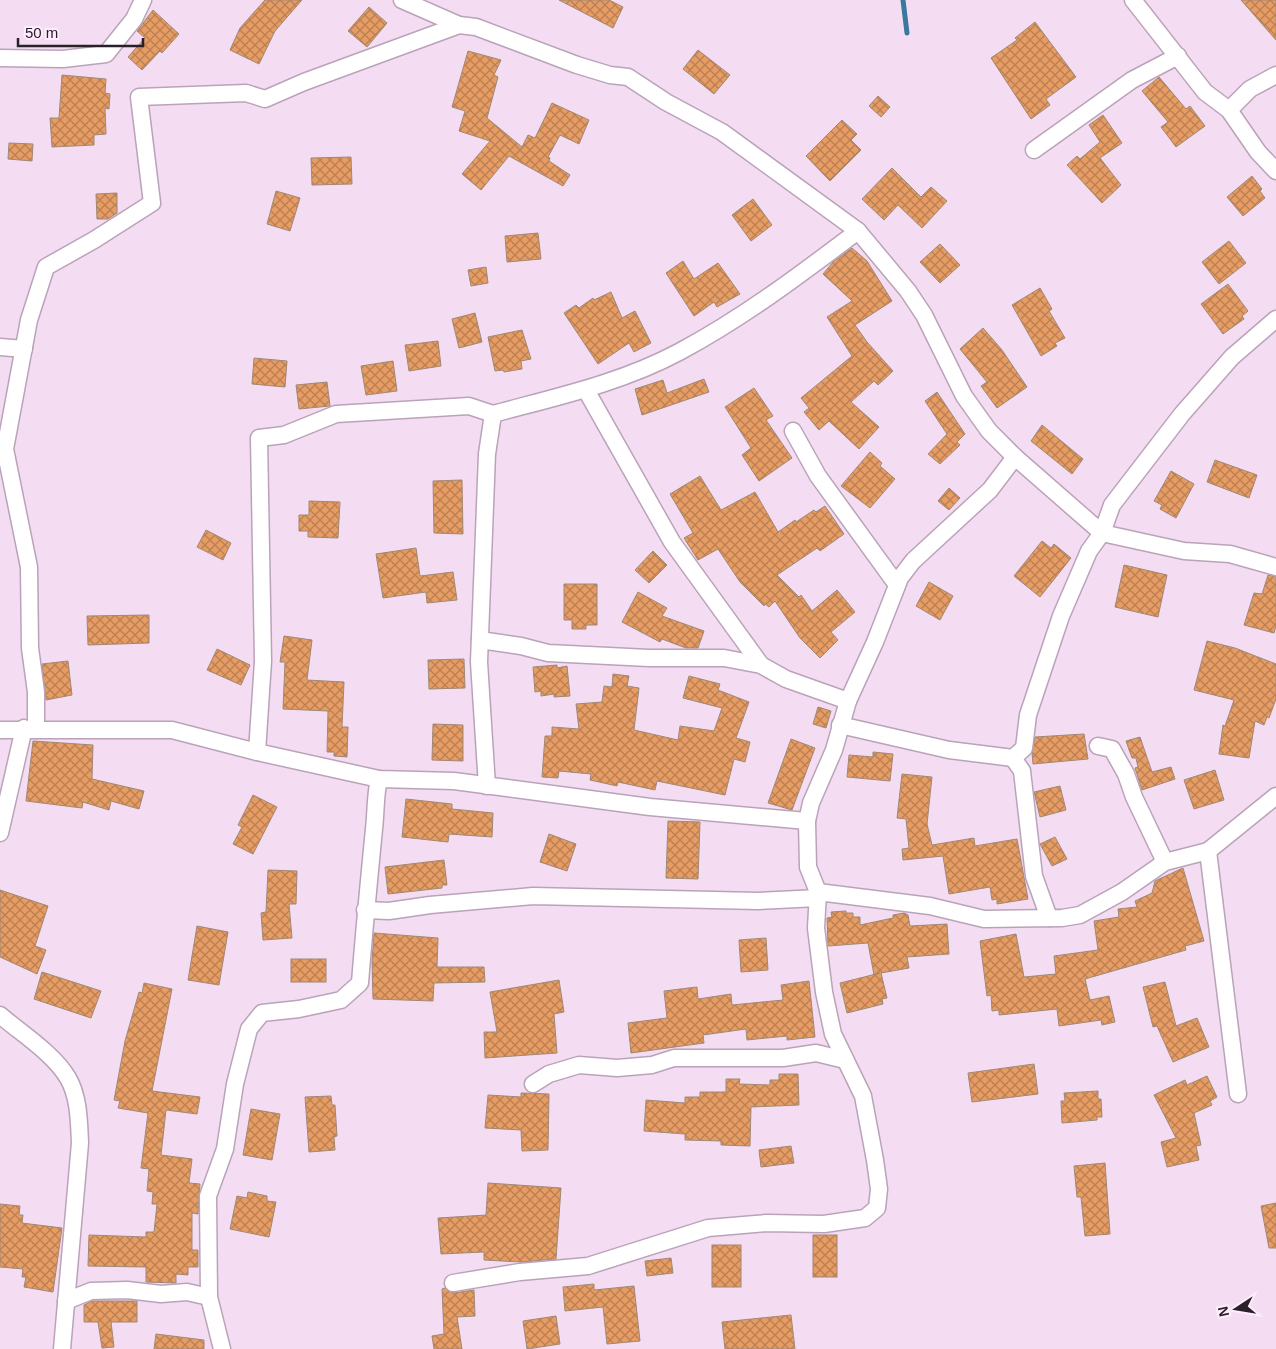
<svg xmlns="http://www.w3.org/2000/svg" width="1276" height="1349" font-family="Helvetica,sans-serif">
<style>
.lines{fill:none;stroke-linecap:round;stroke-linejoin:round}
.stream{stroke:#3a789e;stroke-width:5}
.building{fill:url(#building-cross-hatch);stroke:#a08876}
.street-casing{stroke:#baa3b8;stroke-width:19}
.street{stroke:#fff;stroke-width:16}
</style>
<defs>
<pattern id="building-cross-hatch" width="8" height="8" patternUnits="userSpaceOnUse" patternTransform="scale(1.25)"><rect width="8" height="8" fill="#e69c63"/><path d="M0 0l8 8M0 8l8-8" fill="none" stroke="#ba7f52"/></pattern>
</defs>
<rect width="100%" height="100%" fill="#f4ddf3"/>
<g class="lines">
<!-- stream -->
<polyline class="stream" points="903,0 907,33"/>
</g>
<!-- building -->
<g class="building">
<polygon points="265,0 302,0 275,31 259,64 230,50 240,28"/>
<polygon points="559,0 609,0 623,7 613,28"/>
<polygon points="1241,0 1276,0 1276,40"/>
<polygon points="369,7 387,23 367,47 348,31"/>
<polygon points="153,10 179,34 162,53 160,51 142,70 128,57 145,38 137,31"/>
<polygon points="1035,22 1076,77 1046,99 1050,105 1031,119 991,58 1017,40 1015,38"/>
<polygon points="698,50 730,75 714,94 683,69"/>
<polygon points="468,51 501,60 494,75 498,77 487,118 522,147 528,135 535,138 552,103 589,120 579,144 560,135 548,157 550,158 549,161 570,175 563,186 509,156 481,190 462,174 490,141 459,131 465,111 452,107"/>
<polygon points="62,75 106,79 105,93 110,94 109,109 105,108 106,134 94,135 94,145 52,147 50,118 59,118"/>
<polygon points="1159,77 1186,109 1190,106 1205,126 1176,147 1161,127 1168,122 1142,91"/>
<polygon points="878,96 890,107 881,117 869,106"/>
<polygon points="1103,115 1122,143 1100,158 1121,185 1102,203 1067,165 1077,156 1080,159 1100,142 1089,125"/>
<polygon points="842,120 857,134 851,140 861,150 830,181 806,156"/>
<polygon points="9,143 33,144 32,161 8,159"/>
<polygon points="351,157 352,184 312,185 311,158"/>
<polygon points="892,168 921,197 931,187 947,201 922,228 898,205 884,220 862,199"/>
<polygon points="1252,176 1262,189 1260,191 1265,198 1243,216 1227,197"/>
<polygon points="276,191 300,198 290,231 267,224"/>
<polygon points="117,193 117,213 108,219 97,219 96,194"/>
<polygon points="753,199 772,225 751,241 732,215"/>
<polygon points="538,233 541,259 507,262 505,236"/>
<polygon points="1229,241 1246,263 1219,284 1202,262"/>
<polygon points="940,244 960,265 940,283 920,262"/>
<polygon points="852,248 867,261 892,301 855,325 867,342 893,371 878,385 874,381 851,402 879,427 859,449 829,421 819,430 804,412 809,408 801,398 852,356 827,317 852,301 823,274 833,262"/>
<polygon points="683,261 694,279 718,263 740,294 717,307 714,302 694,316 666,273"/>
<polygon points="486,267 488,283 471,286 468,270"/>
<polygon points="1228,284 1248,311 1242,316 1244,319 1223,334 1201,304"/>
<polygon points="1040,288 1052,309 1049,311 1065,338 1055,343 1057,346 1041,356 1012,305"/>
<polygon points="611,292 622,318 635,311 651,343 634,352 629,343 598,364 564,313 576,305 579,308 593,298 594,300"/>
<polygon points="475,313 482,342 459,348 452,319"/>
<polygon points="983,328 1002,350 1027,387 997,408 981,386 987,382 960,349"/>
<polygon points="522,330 531,359 521,361 522,369 504,372 503,370 495,371 488,337"/>
<polygon points="438,341 441,366 409,371 405,345"/>
<polygon points="254,358 287,361 285,387 252,384"/>
<polygon points="393,361 397,391 366,395 361,366"/>
<polygon points="704,379 709,392 642,415 635,389 663,380 667,393"/>
<polygon points="327,382 330,406 299,409 296,385"/>
<polygon points="754,388 773,416 766,420 792,458 759,481 742,455 751,448 725,407"/>
<polygon points="937,392 965,434 957,442 960,445 940,464 928,454 947,434 925,401"/>
<polygon points="1042,425 1083,459 1072,474 1031,441"/>
<polygon points="870,452 882,463 880,466 895,479 870,508 841,486"/>
<polygon points="1215,460 1257,475 1249,498 1207,482"/>
<polygon points="1171,471 1194,484 1176,518 1160,509 1162,505 1154,501"/>
<polygon points="700,476 721,510 755,492 778,532 795,520 796,522 814,510 816,512 825,506 844,534 820,551 817,548 777,575 799,597 801,595 812,611 837,590 855,612 831,632 838,640 820,658 800,638 775,601 769,607 765,604 764,606 740,582 718,549 698,560 684,538 693,533 670,494"/>
<polygon points="462,480 463,534 434,533 433,481"/>
<polygon points="949,488 960,498 949,510 938,501"/>
<polygon points="309,501 340,502 338,538 308,537 308,531 299,531 299,515 309,515"/>
<polygon points="206,530 231,543 223,560 197,547"/>
<polygon points="1042,541 1051,548 1054,544 1071,558 1040,597 1014,576"/>
<polygon points="416,548 420,576 453,572 457,600 427,603 426,592 383,598 376,554"/>
<polygon points="653,551 667,565 649,583 635,570"/>
<polygon points="1124,565 1167,575 1158,617 1115,607"/>
<polygon points="1268,575 1276,577 1276,626 1274,633 1244,625 1254,593 1262,594"/>
<polygon points="929,582 953,596 940,620 916,606"/>
<polygon points="564,584 597,584 597,625 586,625 586,629 572,629 572,620 564,620"/>
<polygon points="638,592 667,608 662,616 704,631 698,648 686,648 662,639 660,642 622,622"/>
<polygon points="149,615 149,643 88,645 87,616"/>
<polygon points="284,636 312,640 307,680 344,682 342,727 348,727 347,757 334,756 334,752 327,752 328,711 283,709 285,662 280,662"/>
<polygon points="1207,641 1235,648 1276,664 1276,699 1269,718 1267,717 1264,725 1255,721 1249,758 1219,754 1223,725 1225,726 1234,700 1194,690"/>
<polygon points="217,649 250,665 241,685 207,670"/>
<polygon points="464,659 465,688 429,689 428,660"/>
<polygon points="68,661 72,695 46,700 42,664"/>
<polygon points="557,665 557,668 567,666 570,696 554,697 554,694 541,696 541,691 535,692 533,667"/>
<polygon points="613,674 629,676 627,686 639,688 634,730 678,740 680,726 714,731 722,708 683,698 689,676 720,684 718,690 749,702 736,738 750,742 745,762 734,759 725,795 657,781 655,790 618,782 617,786 590,780 591,774 559,771 558,778 542,777 545,736 552,736 552,727 579,729 576,704 602,702 604,686 612,687"/>
<polygon points="818,707 831,711 826,728 813,724"/>
<polygon points="433,724 463,725 463,761 432,760"/>
<polygon points="1084,734 1088,759 1033,764 1032,753 1035,737"/>
<polygon points="1140,737 1152,772 1171,767 1175,779 1142,790 1135,768 1138,767 1136,758 1132,758 1126,741"/>
<polygon points="791,739 815,748 792,810 768,803"/>
<polygon points="33,741 93,745 92,779 144,791 139,809 111,801 109,810 83,802 82,808 26,801"/>
<polygon points="873,752 893,754 890,781 847,777 849,755 873,757"/>
<polygon points="1215,770 1224,800 1194,809 1184,780"/>
<polygon points="902,774 932,777 927,824 932,845 974,838 975,846 1017,839 1028,899 997,904 997,899 992,900 990,887 949,894 943,856 903,860 902,849 909,848 906,819 897,818"/>
<polygon points="1060,786 1066,810 1040,817 1034,792"/>
<polygon points="253,795 277,807 253,854 233,844 242,827 238,825"/>
<polygon points="406,799 452,804 452,809 493,813 492,837 449,834 448,842 402,837"/>
<polygon points="668,821 700,822 698,879 666,878"/>
<polygon points="549,834 576,844 567,871 540,862"/>
<polygon points="1055,837 1067,859 1052,866 1040,844"/>
<polygon points="444,860 447,885 442,885 442,888 388,894 385,867"/>
<polygon points="1183,868 1204,941 1185,946 1186,950 1085,979 1090,1000 1109,996 1115,1022 1102,1025 1101,1020 1059,1026 1057,1009 999,1015 999,1010 992,1011 991,995 987,996 980,941 1016,934 1024,977 1056,974 1054,956 1098,950 1094,921 1119,917 1118,909 1137,907 1135,901 1152,893 1155,881"/>
<polygon points="268,870 297,871 296,904 289,904 292,938 263,940 261,913 266,912"/>
<polygon points="0,890 48,906 35,946 46,950 37,974 0,957"/>
<polygon points="846,911 846,913 853,913 853,917 860,917 860,925 893,918 893,915 904,913 908,915 910,926 947,924 949,954 907,957 909,968 881,973 887,998 882,999 883,1004 847,1013 840,983 880,973 874,975 868,943 828,946 827,918 832,917 831,912"/>
<polygon points="197,926 228,932 219,985 188,980"/>
<polygon points="374,933 438,938 437,967 484,967 485,982 434,983 433,1001 373,999 372,961"/>
<polygon points="766,938 768,970 741,972 739,940"/>
<rect x="291" y="959" width="35" height="23"/>
<polygon points="42,972 101,991 91,1018 34,999"/>
<polygon points="559,980 564,1012 554,1014 557,1053 485,1058 484,1032 497,1032 490,992"/>
<polygon points="809,981 815,1037 787,1040 787,1036 747,1040 746,1029 703,1035 704,1043 631,1053 628,1023 667,1018 664,991 697,987 698,999 731,994 732,1005 783,1000 781,985"/>
<polygon points="1165,982 1176,1026 1197,1018 1209,1047 1173,1062 1157,1026 1153,1027 1143,987"/>
<polygon points="144,983 172,989 152,1091 200,1097 197,1114 166,1110 161,1155 192,1159 189,1183 200,1184 198,1214 192,1213 192,1250 198,1250 198,1267 188,1267 188,1275 176,1274 176,1283 146,1282 146,1267 88,1266 89,1235 146,1237 146,1232 154,1232 157,1204 152,1204 153,1192 147,1191 149,1169 141,1168 148,1113 118,1108 120,1101 114,1100 125,1041 139,992 142,993"/>
<polygon points="1034,1064 1038,1094 972,1102 968,1073"/>
<polygon points="779,1074 798,1074 799,1105 751,1107 750,1146 721,1145 721,1141 685,1140 685,1134 644,1131 646,1100 685,1103 685,1097 700,1097 700,1092 726,1092 726,1079 740,1079 739,1084 770,1085 770,1080 779,1080"/>
<polygon points="1207,1076 1217,1097 1210,1101 1212,1105 1194,1113 1201,1145 1196,1146 1199,1160 1167,1167 1161,1142 1176,1138 1154,1095 1185,1080 1187,1085"/>
<polygon points="1098,1091 1098,1099 1101,1099 1102,1117 1097,1117 1097,1120 1062,1123 1061,1101 1065,1101 1064,1093"/>
<polygon points="521,1093 549,1094 548,1150 522,1151 521,1130 485,1128 488,1095 521,1097"/>
<polygon points="331,1096 332,1105 335,1105 337,1136 334,1137 335,1150 309,1152 305,1097"/>
<polygon points="251,1109 280,1114 272,1160 243,1155"/>
<polygon points="791,1146 794,1163 761,1167 759,1150"/>
<polygon points="1105,1163 1110,1234 1085,1236 1081,1197 1077,1197 1074,1166"/>
<polygon points="488,1183 561,1188 556,1259 521,1262 484,1260 484,1252 441,1254 438,1218 486,1215"/>
<polygon points="248,1192 267,1196 267,1201 276,1202 269,1237 230,1229 237,1196 247,1198"/>
<polygon points="1276,1203 1276,1248 1269,1248 1261,1206"/>
<polygon points="0,1204 20,1206 19,1215 23,1215 22,1223 62,1228 53,1292 24,1287 26,1277 22,1277 23,1269 0,1267"/>
<rect x="813" y="1235" width="24" height="42"/>
<rect x="712" y="1245" width="29" height="42"/>
<polygon points="671,1258 673,1273 647,1276 645,1261"/>
<polygon points="594,1284 594,1290 634,1286 640,1341 607,1344 603,1307 565,1311 563,1287"/>
<polygon points="445,1288 454,1293 474,1290 475,1316 457,1317 462,1349 434,1349 432,1336 444,1334 442,1289"/>
<polygon points="92,1301 137,1301 137,1322 111,1322 114,1347 102,1348 98,1322 84,1322 84,1305"/>
<polygon points="791,1315 795,1349 725,1349 722,1322"/>
<polygon points="556,1316 560,1344 527,1349 523,1321"/>
<polygon points="156,1334 204,1340 204,1349 154,1349"/>
</g>
<g class="lines">
<!-- street casing -->
<g class="street-casing">
<g id="street">
<polyline points="402,0 459,25 476,27 577,65 610,75 628,77 666,102 722,132 858,231 908,291 924,315 964,396 989,431 1015,457 1102,533 1184,551 1230,554 1276,567"/>
<polyline points="1133,0 1205,92 1229,110 1258,152 1276,171"/>
<polyline points="0,58 63,59 106,54 134,19 143,0"/>
<polyline points="1229,110 1250,89 1276,75"/>
<polyline points="1034,150 1132,80 1178,56"/>
<polyline points="0,347 24,349"/>
<polyline points="586,390 672,542 761,665 786,679 848,701 875,642 900,578 913,561 990,490 1015,457"/>
<polyline points="793,431 818,476 897,585"/>
<polyline points="480,640 521,646 548,653 649,658 724,658 761,665"/>
<polyline points="840,725 949,750 1013,758 1024,748 1028,715 1061,616 1089,551 1102,533 1112,505 1182,414 1232,357 1276,319"/>
<polyline points="36,729 36,692 30,648 29,567 5,449 29,320 46,267 94,240 152,203 139,97 246,93 265,99 304,82 459,25"/>
<polyline points="0,730 172,730 257,752 379,779 454,781 650,807 807,821"/>
<polyline points="1098,746 1112,749 1126,774 1134,797 1165,862"/>
<polyline points="257,752 263,661 259,438 284,435 336,414 469,406 493,414"/>
<polyline points="1013,758 1022,771 1034,876 1049,918"/>
<path d="M487 786 479 662 487 454 493 414C556 397 621 383 679 352 743 318 801 274 858 231"/>
<polyline points="0,833 24,728"/>
<polyline points="1208,851 1238,1094"/>
<polyline points="818,892 808,867 807,821 811,803 834,750 848,701"/>
<polyline points="365,910 389,911 430,905 533,896 758,901 818,898"/>
<path d="M0 1015C22 1034 53 1053 68 1078 79 1097 79 1122 80 1143L62 1349"/>
<polyline points="533,1084 549,1074 579,1065 617,1068 652,1065 674,1058 783,1058 816,1053 845,1060"/>
<polyline points="453,1283 520,1272 588,1266 708,1228 766,1223 824,1224 865,1218 877,1208 879,1189 875,1160 863,1096 833,1034 824,992 816,928 818,892 930,906 984,919 1062,918 1080,915 1122,892 1165,862 1208,851 1276,796"/>
<polyline points="66,1301 91,1291 127,1290 161,1294 187,1292 209,1297"/>
<path d="M222 1349 209 1297 208 1196 225 1149 235 1084 249 1029 262 1013 299 1009 341 1000 360 983C364 931 369 880 374 829 376 812 375 796 379 779"/>
</g>
</g>
<!-- street -->
<use href="#street" class="street"/>
</g>
<!-- north arrow -->
<g transform="translate(1236 1309) rotate(258)" stroke="#ffecfe" stroke-width="4" paint-order="stroke">
<path d="M0-4L9 19L0 12L-9 19Z" fill="#292028"/>
<text y="-8" font-size="14" font-weight="bold" text-anchor="middle" fill="#292028">N</text>
</g>
<!-- scale -->
<path d="M18 38v8h125v-8" fill="none" stroke="#292028" stroke-width="2.5"/>
<text x="25" y="38" font-size="15" fill="#292028" stroke="#ffecfe" stroke-width="4" paint-order="stroke">50 m</text>
</svg>
